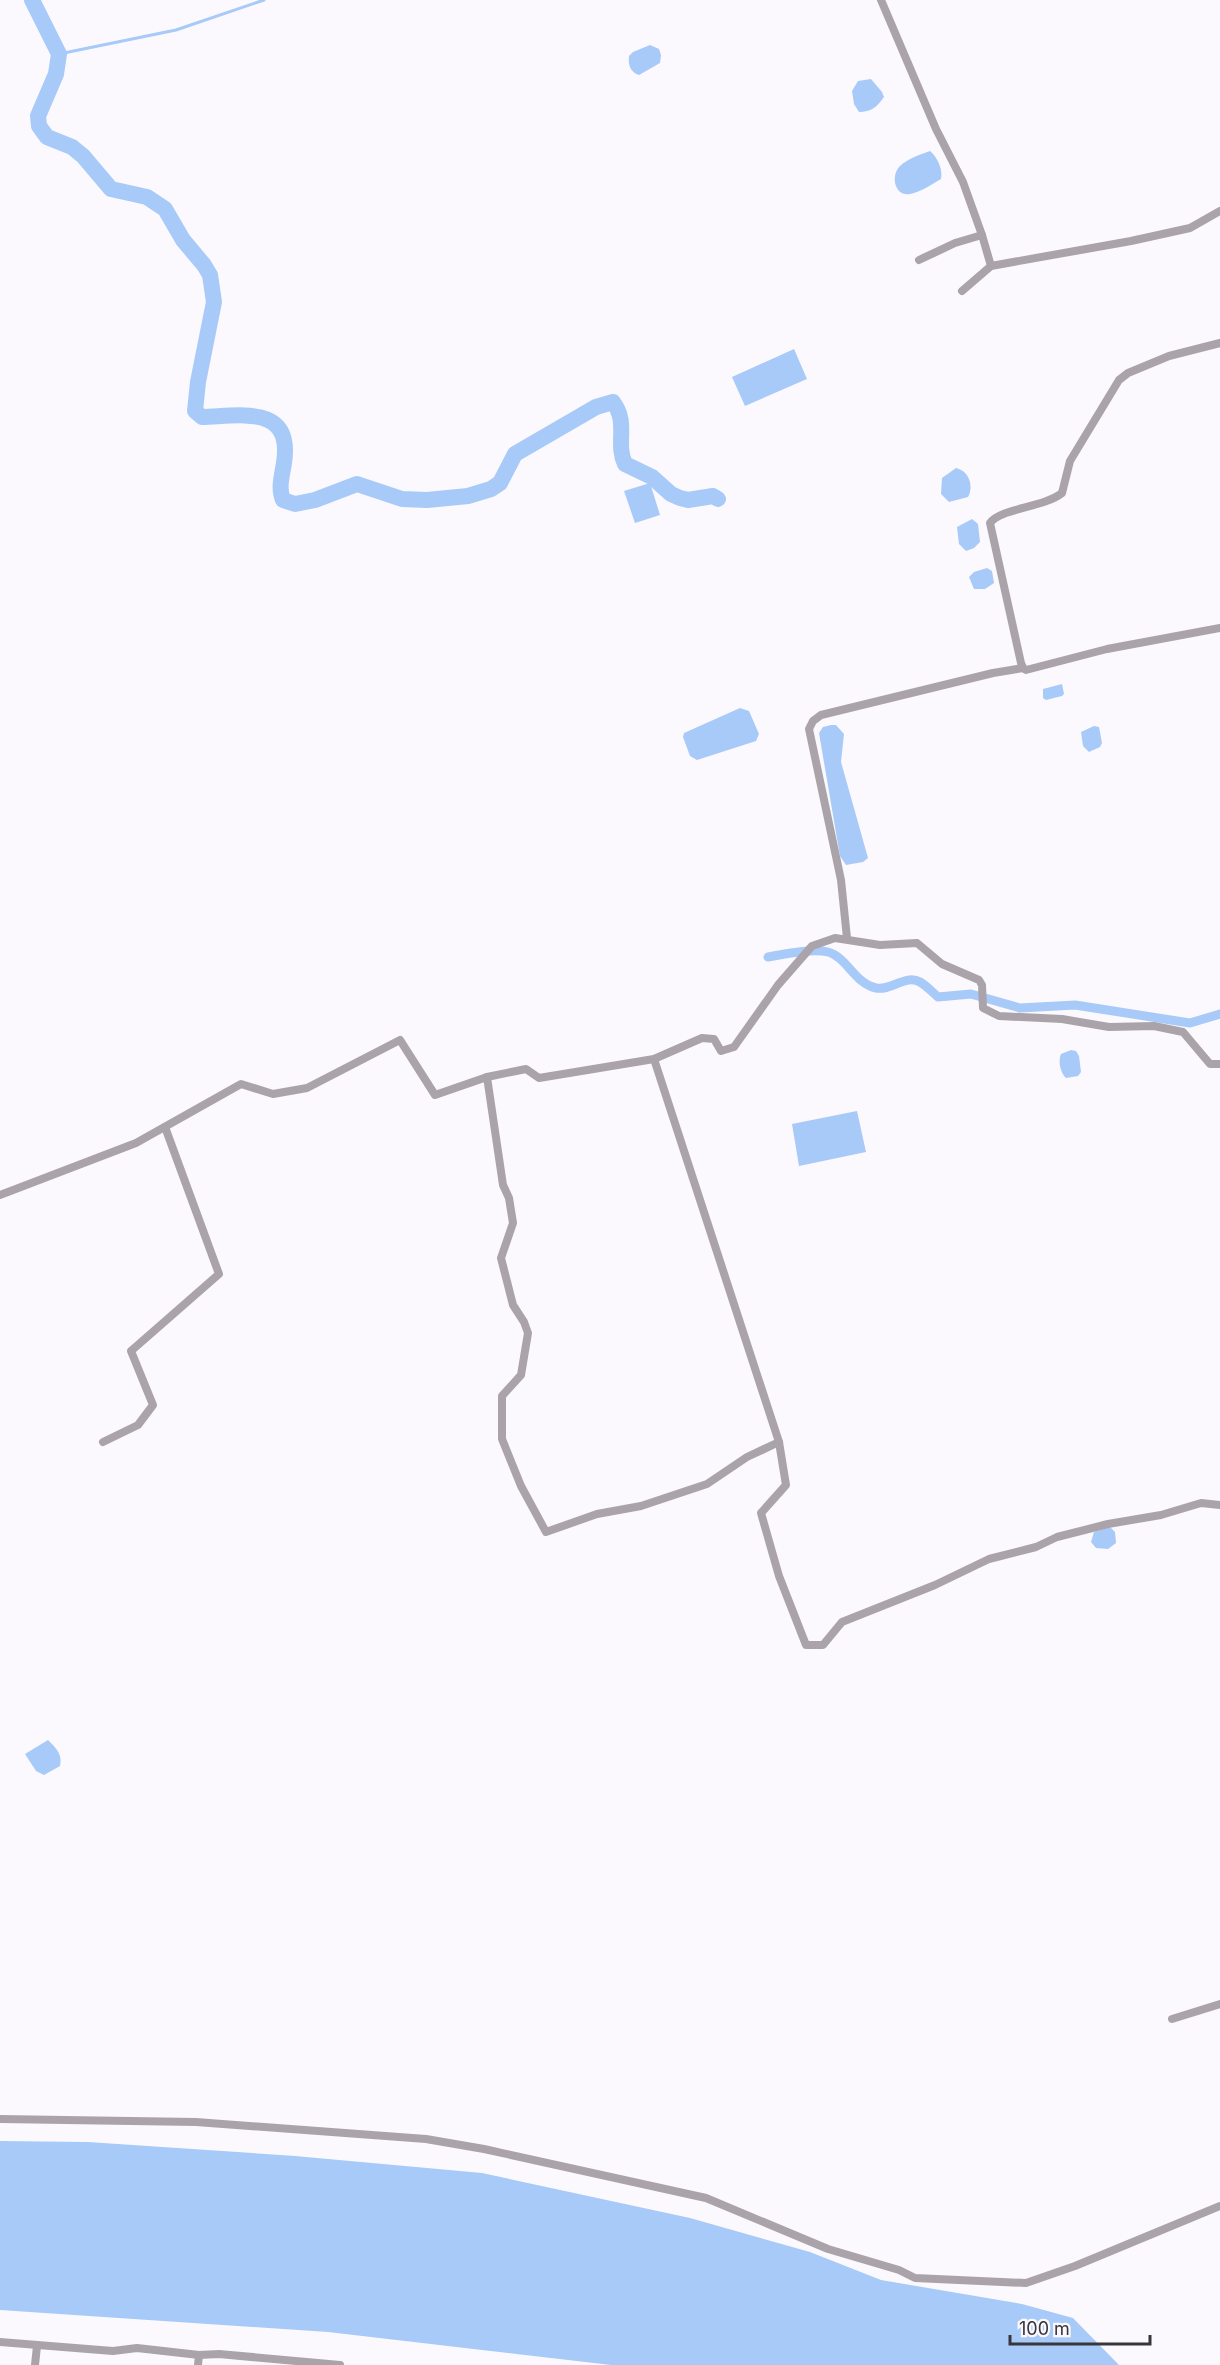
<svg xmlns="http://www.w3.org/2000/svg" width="1220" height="2365" font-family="Inter,sans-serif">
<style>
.water{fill:#a7caf8}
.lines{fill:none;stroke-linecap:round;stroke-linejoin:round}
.stream{stroke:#a7caf8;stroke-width:3}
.canal{stroke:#a7caf8;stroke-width:9}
.river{stroke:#a7caf8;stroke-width:16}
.minor{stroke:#aaa4aa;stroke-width:8}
</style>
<rect width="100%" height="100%" fill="#fbf9fd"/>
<!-- water -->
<g class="water">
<path d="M650 45 659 49 661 55 660 63 639 75C630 72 628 65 629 56L633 52Z"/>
<path d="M871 79 882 92 884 97C877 107 871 112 859 112L854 104 852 91 858 81Z"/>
<path d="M930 151C938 158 943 170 941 179 932 184 921 192 910 194 895 197 890 176 900 166 907 159 921 154 930 151Z"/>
<polygon points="794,349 807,379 745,406 732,377"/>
<path d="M956 468C969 471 974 486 968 497L949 502 941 494 942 478Z"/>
<polygon points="650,483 660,515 635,523 624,491"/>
<polygon points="972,519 978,524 980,542 974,548 966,551 959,544 957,527"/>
<polygon points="987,568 992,571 994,583 985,589 974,589 969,577 974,572"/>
<polygon points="1062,684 1064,694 1062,696 1046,700 1043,698 1043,689"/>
<polygon points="740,708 749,711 759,734 756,741 697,760 690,756 683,737 684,733"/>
<polygon points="831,725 836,725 844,734 841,762 868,858 863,862 846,865 840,856 819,733 823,727"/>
<polygon points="1094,726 1099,727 1102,743 1100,747 1089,752 1083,746 1081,732"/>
<path d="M1071 1050 1076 1051 1079 1056 1081 1072 1078 1076 1066 1078C1060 1073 1058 1060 1061 1054Z"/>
<polygon points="857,1111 866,1152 799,1166 792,1124"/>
<polygon points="1110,1527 1115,1532 1116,1543 1108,1549 1096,1548 1091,1542 1094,1532"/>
<path d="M48 1740C55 1747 63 1754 60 1766L44 1775 36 1771 25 1754Z"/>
<polygon points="0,2141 88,2142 295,2156 482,2173 690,2218 810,2252 881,2280 1022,2304 1073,2318 1119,2365 611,2365 328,2332 0,2310"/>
</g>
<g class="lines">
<!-- stream -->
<polyline class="stream" points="59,54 176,30 264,0"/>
<!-- canal -->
<path class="canal" d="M768 957C785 954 812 948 828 952 847 957 854 983 876 988 891 991 906 974 920 982 927 986 933 993 938 997L971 994 1020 1008 1075 1005 1190 1023 1220 1014"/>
<!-- river -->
<path class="river" d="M32 0 59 54 56 74 38 116 39 126 47 137 72 147 83 156 111 189 147 197 165 209 183 240 204 265 210 275 214 302 198 382 195 411 202 417C241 416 293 404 284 463 282 476 278 488 283 500L295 504 315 500 357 484 402 499 427 500 468 496 491 489 500 483 515 454 596 407 613 402C629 423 615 443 625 464L652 477 671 494 680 498 688 500 713 496 718 499"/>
<!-- minor -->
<g class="minor">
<polyline points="881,0 936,129 963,182 982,235"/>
<polyline points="919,260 955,243 982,235 991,266"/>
<polyline points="962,291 991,266 1131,241 1190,228 1220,211"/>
<path d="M1220 343 1169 356 1128 373 1119 380 1070 461 1062 493C1043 508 1001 508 990 523L1021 663 1023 668 1026 670 1107 649 1220 628"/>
<polyline points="847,938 841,880 809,729 813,721 821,715 993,673 1023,668"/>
<polyline points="654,1059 779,1442 786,1485 761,1513 779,1576 806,1645 823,1645 842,1622 935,1585 989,1559 1036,1547 1057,1537 1108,1524 1161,1515 1201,1503 1220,1505"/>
<polyline points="0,1195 136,1143 241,1084 273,1094 307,1088 400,1040 435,1095 487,1077"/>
<polyline points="103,1442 138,1425 153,1405 131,1351 219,1274 165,1127"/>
<polyline points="779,1442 747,1457 707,1484 641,1506 597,1514 546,1532 521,1486 502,1439 502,1396 521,1375 528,1333 524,1322 513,1305 501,1258 513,1223 509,1198 503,1185 487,1077 526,1069 539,1078 654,1059 702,1038 714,1039 721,1051 734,1047 778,985 812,946 835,938 880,945 917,943 942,964 979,980 982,985 983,1008 999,1016 1062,1019 1109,1027 1154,1026 1183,1032 1210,1064 1220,1064"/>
<polyline points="1172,2019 1220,2004"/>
<polyline points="0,2119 196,2122 426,2139 484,2149 706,2198 828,2249 899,2270 915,2278 1026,2283 1075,2266 1220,2206"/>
<polyline points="0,2342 113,2351 137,2348 199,2355 219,2354 340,2365"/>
<polyline points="35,2365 37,2346"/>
<polyline points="198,2365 199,2355"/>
</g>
</g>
<!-- scale -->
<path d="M1010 2335v9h140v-9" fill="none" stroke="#38353b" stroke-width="3"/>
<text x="1019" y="2335" font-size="18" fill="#38353b" stroke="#fbf9fd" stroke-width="4.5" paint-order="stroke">100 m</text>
</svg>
